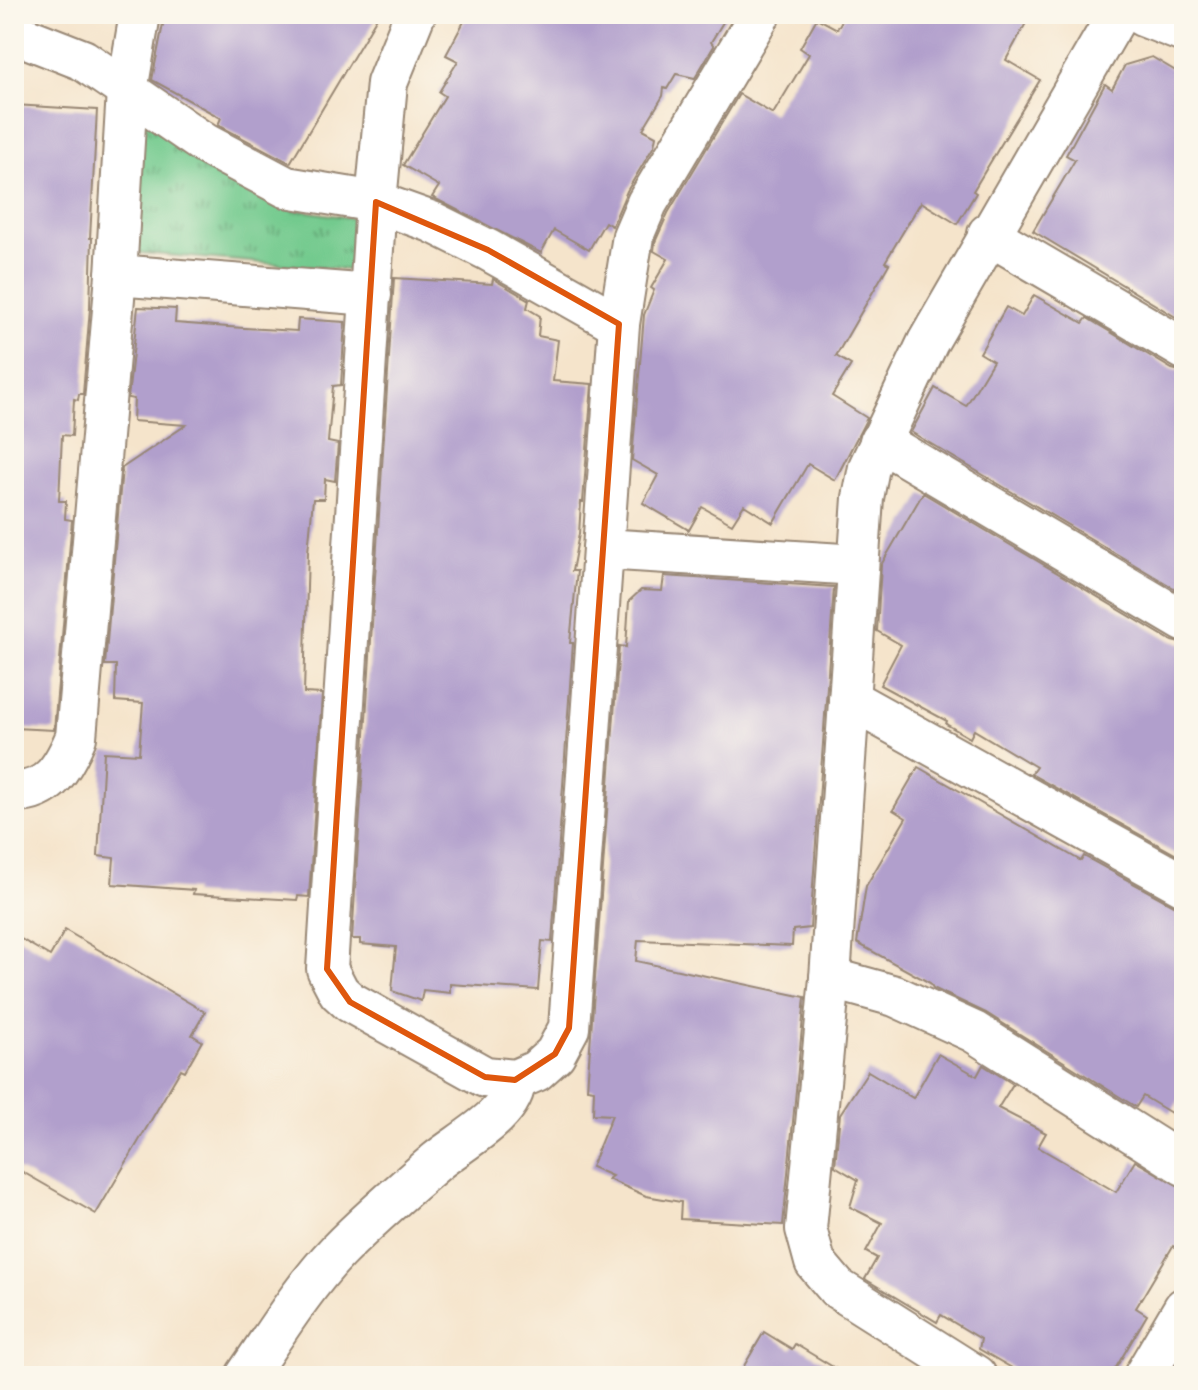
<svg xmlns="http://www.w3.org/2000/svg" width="1198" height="1390" font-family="'IM FELL Double Pica',serif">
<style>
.park{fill:url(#park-tufts);stroke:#577a56;stroke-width:2}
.building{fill:#b19fcc}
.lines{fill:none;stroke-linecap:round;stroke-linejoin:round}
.street-casing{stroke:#988774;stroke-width:44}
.secondary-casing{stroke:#988774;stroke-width:48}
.street{stroke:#fff;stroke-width:40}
.secondary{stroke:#fff;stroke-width:44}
.marked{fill:none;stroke:#df570d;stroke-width:6;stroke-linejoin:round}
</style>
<defs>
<pattern id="park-tufts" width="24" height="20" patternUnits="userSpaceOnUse" patternTransform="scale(2)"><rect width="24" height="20" fill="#73ca8e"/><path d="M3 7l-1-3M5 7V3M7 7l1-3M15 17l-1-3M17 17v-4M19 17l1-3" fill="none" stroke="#60a473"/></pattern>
</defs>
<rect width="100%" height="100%" fill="#fbf7ec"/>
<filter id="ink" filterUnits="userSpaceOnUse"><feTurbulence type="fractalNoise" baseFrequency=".0125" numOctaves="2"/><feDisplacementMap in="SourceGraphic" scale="16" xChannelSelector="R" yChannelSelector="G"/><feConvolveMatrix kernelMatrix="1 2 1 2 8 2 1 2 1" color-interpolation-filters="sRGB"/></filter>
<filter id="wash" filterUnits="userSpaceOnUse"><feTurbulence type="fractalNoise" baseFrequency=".006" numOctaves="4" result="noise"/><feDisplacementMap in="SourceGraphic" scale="32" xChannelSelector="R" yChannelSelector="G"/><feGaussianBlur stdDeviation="1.8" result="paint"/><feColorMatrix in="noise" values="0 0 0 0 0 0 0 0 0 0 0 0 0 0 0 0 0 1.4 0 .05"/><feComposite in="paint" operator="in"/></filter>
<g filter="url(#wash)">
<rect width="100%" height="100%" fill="#f5e4cb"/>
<!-- park -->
<polygon class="park" points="136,115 278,207 359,219 349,270 129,252"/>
<g id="blocks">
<!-- building -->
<g class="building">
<polygon points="165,14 379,14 290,163 218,125 221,118 152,80"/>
<polygon points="468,14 728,14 711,42 714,46 695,78 676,74 667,89 664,88 663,96 643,129 656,136 654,146 627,191 612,226 605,222 589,250 554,230 541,253 432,197 439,186 403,165 445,96 439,92 458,61 446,55"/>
<polygon points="846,14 1010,14 1026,23 1006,60 1040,80 973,191 976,193 957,224 921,202 885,262 889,264 836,356 851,365 832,396 867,418 835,480 808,464 773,523 744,505 732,524 702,507 689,530 643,503 658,475 632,460 644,315 654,290 651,288 668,259 654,251 655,242 668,213 739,94 773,114 809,54 800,48 817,18 837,29"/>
<polygon points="1152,57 1184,76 1184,322 1033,231 1075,160 1066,155 1105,84 1112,89 1125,65"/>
<polygon points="14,105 97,110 90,238 92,238 90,308 83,394 79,394 78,400 74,399 72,436 62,435 59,501 66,501 65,519 72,520 54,730 14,728"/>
<polygon points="394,278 492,284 493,279 529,300 527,308 540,316 538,336 558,340 553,381 592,384 583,502 581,502 579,534 572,571 577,571 570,643 573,643 552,942 542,941 538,990 450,984 450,993 423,990 421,1001 392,991 396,947 360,944 360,939 352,939"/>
<polygon points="1034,295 1083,323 1087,318 1172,369 1184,372 1184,594 911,432 935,388 966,406 993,361 980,353 1006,307 1022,316"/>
<polygon points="138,307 176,309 175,323 228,327 297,331 298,319 345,322 341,385 333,386 328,442 338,444 335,481 325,479 324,499 313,499 308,552 304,693 322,694 309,897 298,896 297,900 193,894 194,890 112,884 114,858 98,856 104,752 139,754 143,703 115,701 116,665 105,665 122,468 186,425 133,421 134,399 128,398"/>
<polygon points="923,493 1172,641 1184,644 1184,859 1031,774 1036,767 974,730 970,738 946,724 947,721 880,685 901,645 877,631 881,565"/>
<polygon points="664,576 834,587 810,928 793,930 792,946 638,940 636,961 805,997 783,1225 680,1219 681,1202 646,1196 608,1179 612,1176 591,1167 612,1115 593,1114 594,1090 587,1089 619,646 626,647 629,601 641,590 662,591"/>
<polygon points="918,767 1081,861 1084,856 1173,905 1184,908 1184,1092 1171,1113 1143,1096 1136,1107 986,1013 933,988 930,983 857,943 866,886 906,818 893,810"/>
<polygon points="65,930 205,1012 192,1035 202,1041 185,1071 181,1069 96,1214 14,1167 14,935 50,956"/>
<polygon points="938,1054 977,1076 983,1065 1013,1084 998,1108 1046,1133 1038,1147 1116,1192 1135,1161 1184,1189 1184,1252 1173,1246 1136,1308 1147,1315 1111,1376 1026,1376 979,1349 981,1339 941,1315 937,1322 865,1279 877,1258 866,1252 882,1223 850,1207 858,1180 835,1166 840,1114 868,1071 913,1098"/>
<polygon points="764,1332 792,1349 795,1344 848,1376 738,1376"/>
</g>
</g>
</g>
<g filter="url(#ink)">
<use href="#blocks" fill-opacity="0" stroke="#988774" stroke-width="2"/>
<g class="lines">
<!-- street casing -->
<g class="street-casing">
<g id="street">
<polyline points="415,14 387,83 376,202 327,969 339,992 350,1002 485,1077 515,1080 536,1071 555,1054 569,1028 619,324 633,236 647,203 760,14"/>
<polyline points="14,33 83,60 205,144 286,187 376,202 432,222 488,250 619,324"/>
<polyline points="988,234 1184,349"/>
<polyline points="116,275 371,295"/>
<polyline points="880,441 1184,621"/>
<polyline points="603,549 858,565"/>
<polyline points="849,699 1184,885"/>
<path d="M14 792C50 793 64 765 76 737L116 275 127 91 140 14"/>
<polyline points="830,978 895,996 974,1032 1184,1165"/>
<path d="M246 1376C275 1334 302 1289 337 1252 368 1220 403 1190 437 1161 461 1141 515 1114 515 1080"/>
<polyline points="976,1376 837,1288 815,1262 806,1229 830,978 863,498 869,467 928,342 1118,14"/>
<polyline points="1144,1376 1184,1308"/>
</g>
</g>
<!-- secondary casing -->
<g class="secondary-casing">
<polyline id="secondary" points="1143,14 1184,30"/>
</g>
<!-- street -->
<use href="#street" class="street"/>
<!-- secondary -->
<use href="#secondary" class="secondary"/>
</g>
</g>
<!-- marked area -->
<path class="marked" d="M376 202 488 250 619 324 569 1028 555 1054 515 1080 485 1077 350 1002 327 969Z"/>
<!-- margin -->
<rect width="1198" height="1390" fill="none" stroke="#fbf7ec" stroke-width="48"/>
</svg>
